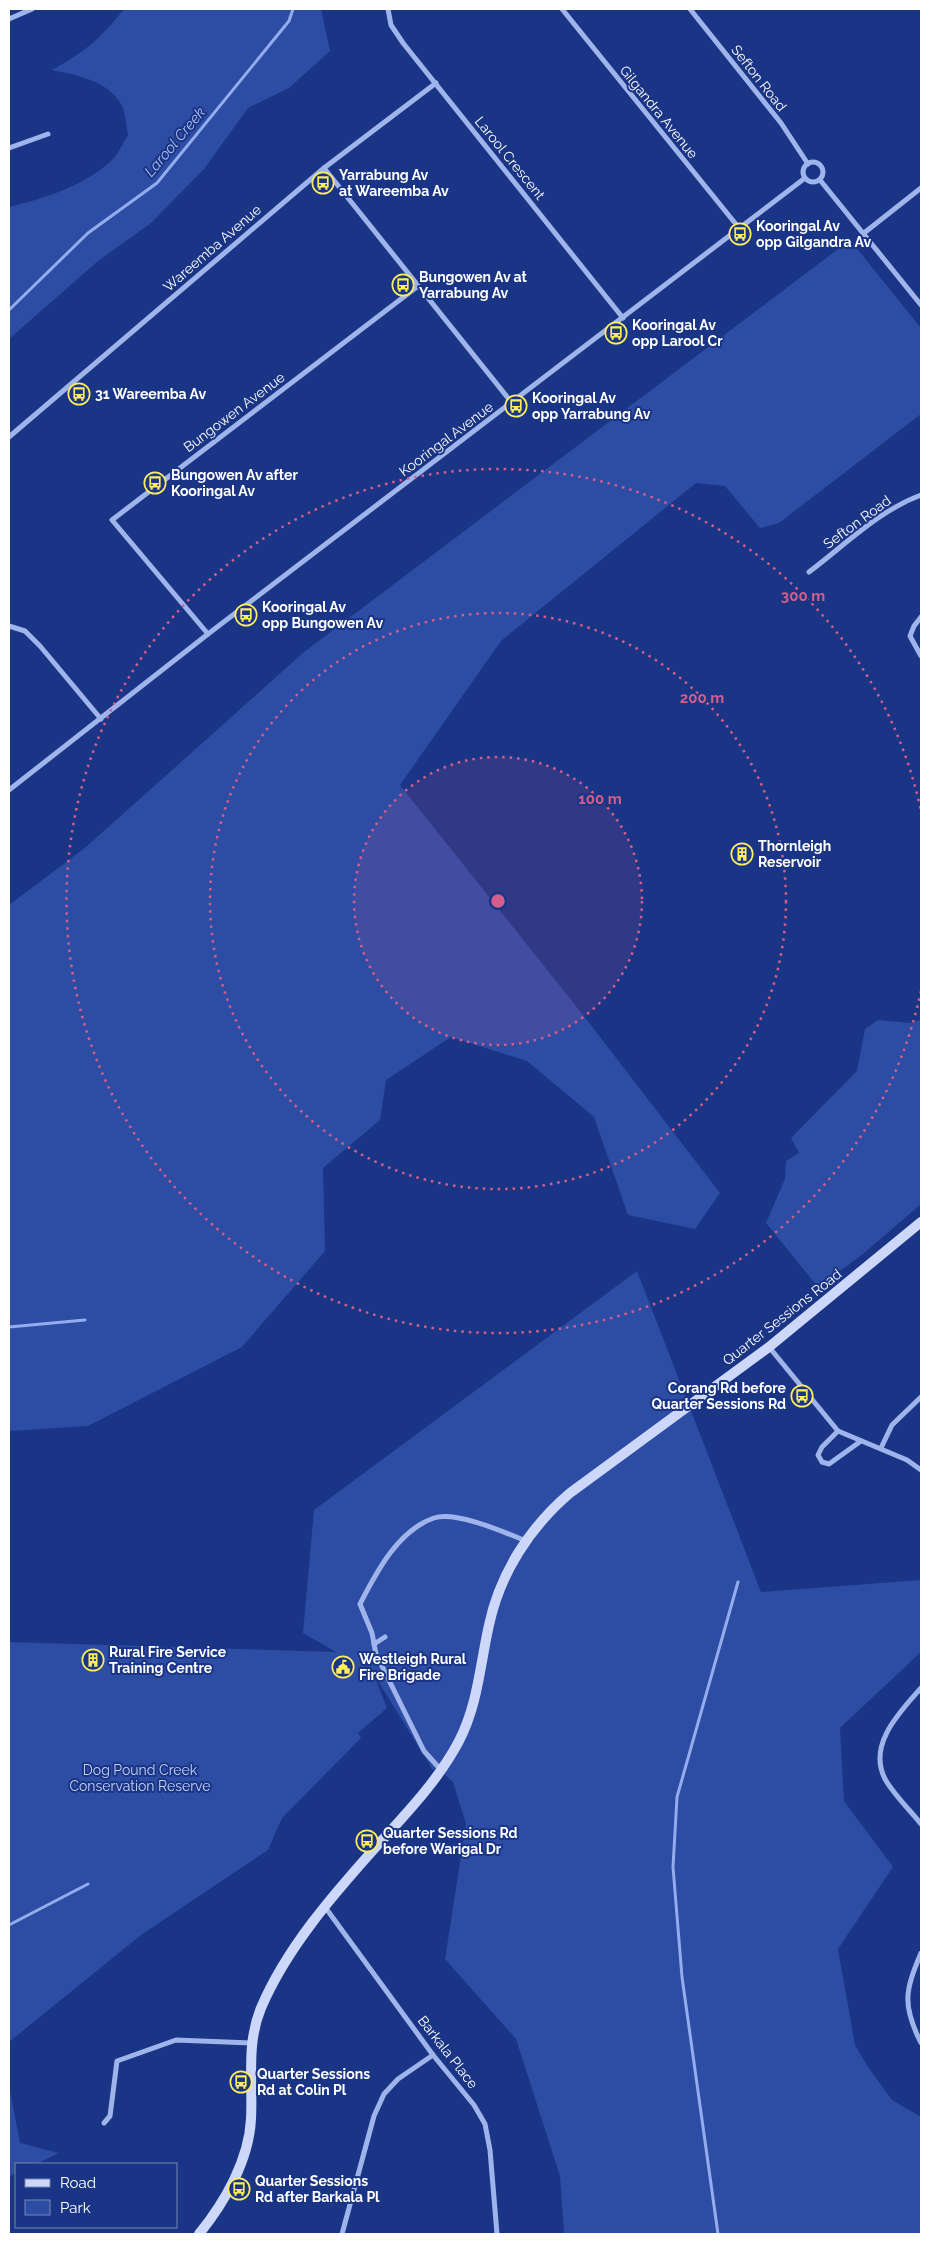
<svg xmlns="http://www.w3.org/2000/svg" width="930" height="2243" font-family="Raleway,sans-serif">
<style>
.green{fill:#2d4ca4}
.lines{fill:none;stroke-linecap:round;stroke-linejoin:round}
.stream{stroke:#93acee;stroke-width:3}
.minor{stroke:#a0b4ec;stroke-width:5}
.secondary{stroke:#cdd7f9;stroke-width:10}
.ring{fill:none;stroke:#d45d8c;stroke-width:2.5;stroke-dasharray:2.5 5}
.labels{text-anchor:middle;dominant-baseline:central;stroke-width:4;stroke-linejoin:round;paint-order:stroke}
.street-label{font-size:14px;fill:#fff;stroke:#1a3585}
.poi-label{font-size:14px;font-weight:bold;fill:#fff;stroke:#1a3585;text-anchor:start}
.park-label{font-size:14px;fill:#c5d3f9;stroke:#1a3585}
.water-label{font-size:15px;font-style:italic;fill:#acbff3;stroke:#1a3585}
.centre{fill:#d45d8c;stroke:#1a3585;stroke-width:2.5}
.ring-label{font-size:15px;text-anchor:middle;font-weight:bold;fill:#d45d8c;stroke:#1a3585;stroke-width:4;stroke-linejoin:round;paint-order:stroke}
</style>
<rect width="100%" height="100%" fill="#1a3585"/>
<!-- green -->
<g class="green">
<path d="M124 9H321L330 51 289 88 248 108 204 169 151 223 98 261 9 339V207C45 198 82 187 111 161 118 155 123 143 128 135 126 126 126 112 121 104 107 80 76 75 52 70 86 51 100 39 124 9Z"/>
<polygon points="850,240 921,328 921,414 779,523 760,528 725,486 696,483 501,641 400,785 587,1020 720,1193 695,1229 628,1215 594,1117 527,1061 451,1037 386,1080 380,1120 323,1168 325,1251 242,1347 88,1426 9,1431 9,905 86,847 304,652"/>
<polygon points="878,1020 911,1023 921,1020 921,1204 863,1254 818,1287 766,1223 785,1179 786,1161 799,1153 791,1138 857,1071 865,1029"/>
<polygon points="637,1271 761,1592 921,1580 921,1652 840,1728 844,1801 893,1867 838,1949 855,2045 868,2067 892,2100 921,2117 921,2234 564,2234 560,2176 516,2039 445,1959 466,1824 453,1782 444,1774 433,1770 373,1673 387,1708 358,1733 361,1738 282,1818 268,1850 141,1935 9,2042 9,1642 336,1652 303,1633 314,1510"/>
<polygon points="9,2086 20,2143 59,2153 36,2164 16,2164 16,2173 9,2177"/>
</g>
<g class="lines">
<!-- stream -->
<g class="stream">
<polyline points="9,310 88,233 157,183 289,21 293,9"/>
<polyline points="9,1327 85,1320"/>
<polyline points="9,1925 88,1884"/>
<polyline points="718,2234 682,1977 673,1867 677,1797 738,1582"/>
</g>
<!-- minor -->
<g class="minor">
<polyline points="388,9 391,25 403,43 623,318"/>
<polyline points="562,9 739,228"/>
<polyline points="690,9 781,123 808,164"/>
<polyline points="9,19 32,9"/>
<polyline points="9,148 48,134"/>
<circle cx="813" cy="172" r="10"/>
<polyline points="324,168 512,403"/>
<polyline points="820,180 921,305"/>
<polyline points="864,233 921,188"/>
<polyline points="9,437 324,168 436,83"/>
<path d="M809 572C845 545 878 511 921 495"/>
<polyline points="921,617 914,626 910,636 921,656"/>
<polyline points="9,626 25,631 40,646 101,719"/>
<polyline points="208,634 112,520 418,286"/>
<polyline points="9,790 208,634 805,178"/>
<polyline points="769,1347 838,1431 907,1460 921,1470"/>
<polyline points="838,1431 822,1447 818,1455 822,1462 829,1464 861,1441"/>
<polyline points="881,1448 892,1425 921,1397"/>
<polyline points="374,1644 385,1637"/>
<path d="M921 1688C901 1711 867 1744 885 1779 894 1795 910 1810 921 1824"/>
<path d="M441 1770 424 1751 376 1654 372 1633 360 1604C376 1573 398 1530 434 1518 456 1511 504 1532 526 1541"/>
<polyline points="325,1907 433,2055 474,2105 485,2124 490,2150 497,2234"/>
<path d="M921 1953C905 1991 902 2005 921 2043"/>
<polyline points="104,2123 110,2116 117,2061 176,2040 251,2043"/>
<polyline points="342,2234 374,2116 384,2094 398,2079 433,2055"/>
</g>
<!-- secondary -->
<path class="secondary" d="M199 2234C225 2202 249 2160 251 2119 253 2081 246 2044 261 2008 286 1949 332 1896 375 1848 405 1815 438 1781 459 1741 478 1704 480 1665 489 1625 500 1573 530 1527 570 1493L769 1347 921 1222"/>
</g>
<!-- distance rings -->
<circle cx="498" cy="901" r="144" fill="#d45d8c" fill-opacity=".12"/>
<g class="ring">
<circle cx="498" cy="901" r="144"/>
<circle cx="498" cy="901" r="288"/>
<path d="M921 991A432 432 0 1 1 921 811"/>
</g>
<!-- icons -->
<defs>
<g id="bus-ring" transform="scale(1.125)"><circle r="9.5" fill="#1a3585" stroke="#feee5c" stroke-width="1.5"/><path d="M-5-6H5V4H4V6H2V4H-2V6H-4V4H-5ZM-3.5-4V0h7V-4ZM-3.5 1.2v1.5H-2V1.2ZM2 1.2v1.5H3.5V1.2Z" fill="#feee5c"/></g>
<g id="building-ring" transform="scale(1.125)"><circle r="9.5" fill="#1a3585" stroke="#feee5c" stroke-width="1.5"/><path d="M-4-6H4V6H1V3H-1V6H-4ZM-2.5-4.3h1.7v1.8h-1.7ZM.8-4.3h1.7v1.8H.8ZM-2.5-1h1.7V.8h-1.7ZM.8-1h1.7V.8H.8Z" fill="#feee5c"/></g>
<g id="civic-ring" transform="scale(1.125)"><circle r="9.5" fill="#1a3585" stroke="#feee5c" stroke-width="1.5"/><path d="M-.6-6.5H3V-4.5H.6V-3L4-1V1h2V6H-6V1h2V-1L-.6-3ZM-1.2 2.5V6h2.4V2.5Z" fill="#feee5c"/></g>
</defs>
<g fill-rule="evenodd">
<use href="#bus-ring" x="323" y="183"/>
<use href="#bus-ring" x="740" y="234"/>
<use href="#bus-ring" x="403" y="285"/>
<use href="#bus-ring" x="616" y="333"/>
<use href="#bus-ring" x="79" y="394"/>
<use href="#bus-ring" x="516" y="406"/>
<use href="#bus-ring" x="155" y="483"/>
<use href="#bus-ring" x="246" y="615"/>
<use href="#building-ring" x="742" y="854"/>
<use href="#bus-ring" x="802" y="1396"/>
<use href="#building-ring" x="93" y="1660"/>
<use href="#civic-ring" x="343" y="1667"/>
<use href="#bus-ring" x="367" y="1841"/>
<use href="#bus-ring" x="241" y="2082"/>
<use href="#bus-ring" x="239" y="2189"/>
</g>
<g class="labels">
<!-- street labels -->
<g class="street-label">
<text transform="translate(759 78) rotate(52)">Sefton Road</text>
<text transform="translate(659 112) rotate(51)">Gilgandra Avenue</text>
<text transform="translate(510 158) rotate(51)">Larool Crescent</text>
<text transform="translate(212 248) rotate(-41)">Wareemba Avenue</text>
<text transform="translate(234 412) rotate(-37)">Bungowen Avenue</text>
<text transform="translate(446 439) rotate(-37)">Kooringal Avenue</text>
<text transform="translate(857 522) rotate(-36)">Sefton Road</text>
<text transform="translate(782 1317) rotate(-38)">Quarter Sessions Road</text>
<text transform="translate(448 2052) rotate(52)">Barkala Place</text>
</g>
<!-- poi labels -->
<g class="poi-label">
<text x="339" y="175">Yarrabung Av<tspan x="339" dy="16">at Wareemba Av</tspan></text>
<text x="756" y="226">Kooringal Av<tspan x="756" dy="16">opp Gilgandra Av</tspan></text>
<text x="419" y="277">Bungowen Av at<tspan x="419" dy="16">Yarrabung Av</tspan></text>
<text x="632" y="325">Kooringal Av<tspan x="632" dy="16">opp Larool Cr</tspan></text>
<text x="95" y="394">31 Wareemba Av</text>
<text x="532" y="398">Kooringal Av<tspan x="532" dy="16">opp Yarrabung Av</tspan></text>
<text x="171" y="475">Bungowen Av after<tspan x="171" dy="16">Kooringal Av</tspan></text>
<text x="262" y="607">Kooringal Av<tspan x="262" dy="16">opp Bungowen Av</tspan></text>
<text x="758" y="846">Thornleigh<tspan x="758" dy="16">Reservoir</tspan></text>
<text x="786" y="1388" text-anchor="end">Corang Rd before<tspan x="786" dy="16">Quarter Sessions Rd</tspan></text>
<text x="109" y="1652">Rural Fire Service<tspan x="109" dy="16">Training Centre</tspan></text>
<text x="359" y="1659">Westleigh Rural<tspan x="359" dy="16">Fire Brigade</tspan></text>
<text x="383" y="1833">Quarter Sessions Rd<tspan x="383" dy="16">before Warigal Dr</tspan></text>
<text x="257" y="2074">Quarter Sessions<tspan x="257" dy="16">Rd at Colin Pl</tspan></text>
<text x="255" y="2181">Quarter Sessions<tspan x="255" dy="16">Rd after Barkala Pl</tspan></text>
</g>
<!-- park labels -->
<g class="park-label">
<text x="140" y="1770">Dog Pound Creek<tspan x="140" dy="16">Conservation Reserve</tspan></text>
</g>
<!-- water labels -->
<g class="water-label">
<text transform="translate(175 142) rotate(-50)">Larool Creek</text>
</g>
</g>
<circle cx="498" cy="901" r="8" class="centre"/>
<g class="ring-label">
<text x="803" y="601">300 m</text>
<text x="702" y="703">200 m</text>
<text x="600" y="804">100 m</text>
</g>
<!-- border -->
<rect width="930" height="2243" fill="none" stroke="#ffffff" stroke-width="20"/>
<!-- legend -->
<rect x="15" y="2163" width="162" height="65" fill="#1a3585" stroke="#7686b6"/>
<rect x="25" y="2179" width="25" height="8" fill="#cdd7f9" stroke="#7686b6"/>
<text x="60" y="2188" font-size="15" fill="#ffffff">Road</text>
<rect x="25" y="2200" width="25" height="15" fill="#2d4ca4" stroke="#7686b6"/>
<text x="60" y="2213" font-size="15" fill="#ffffff">Park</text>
</svg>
